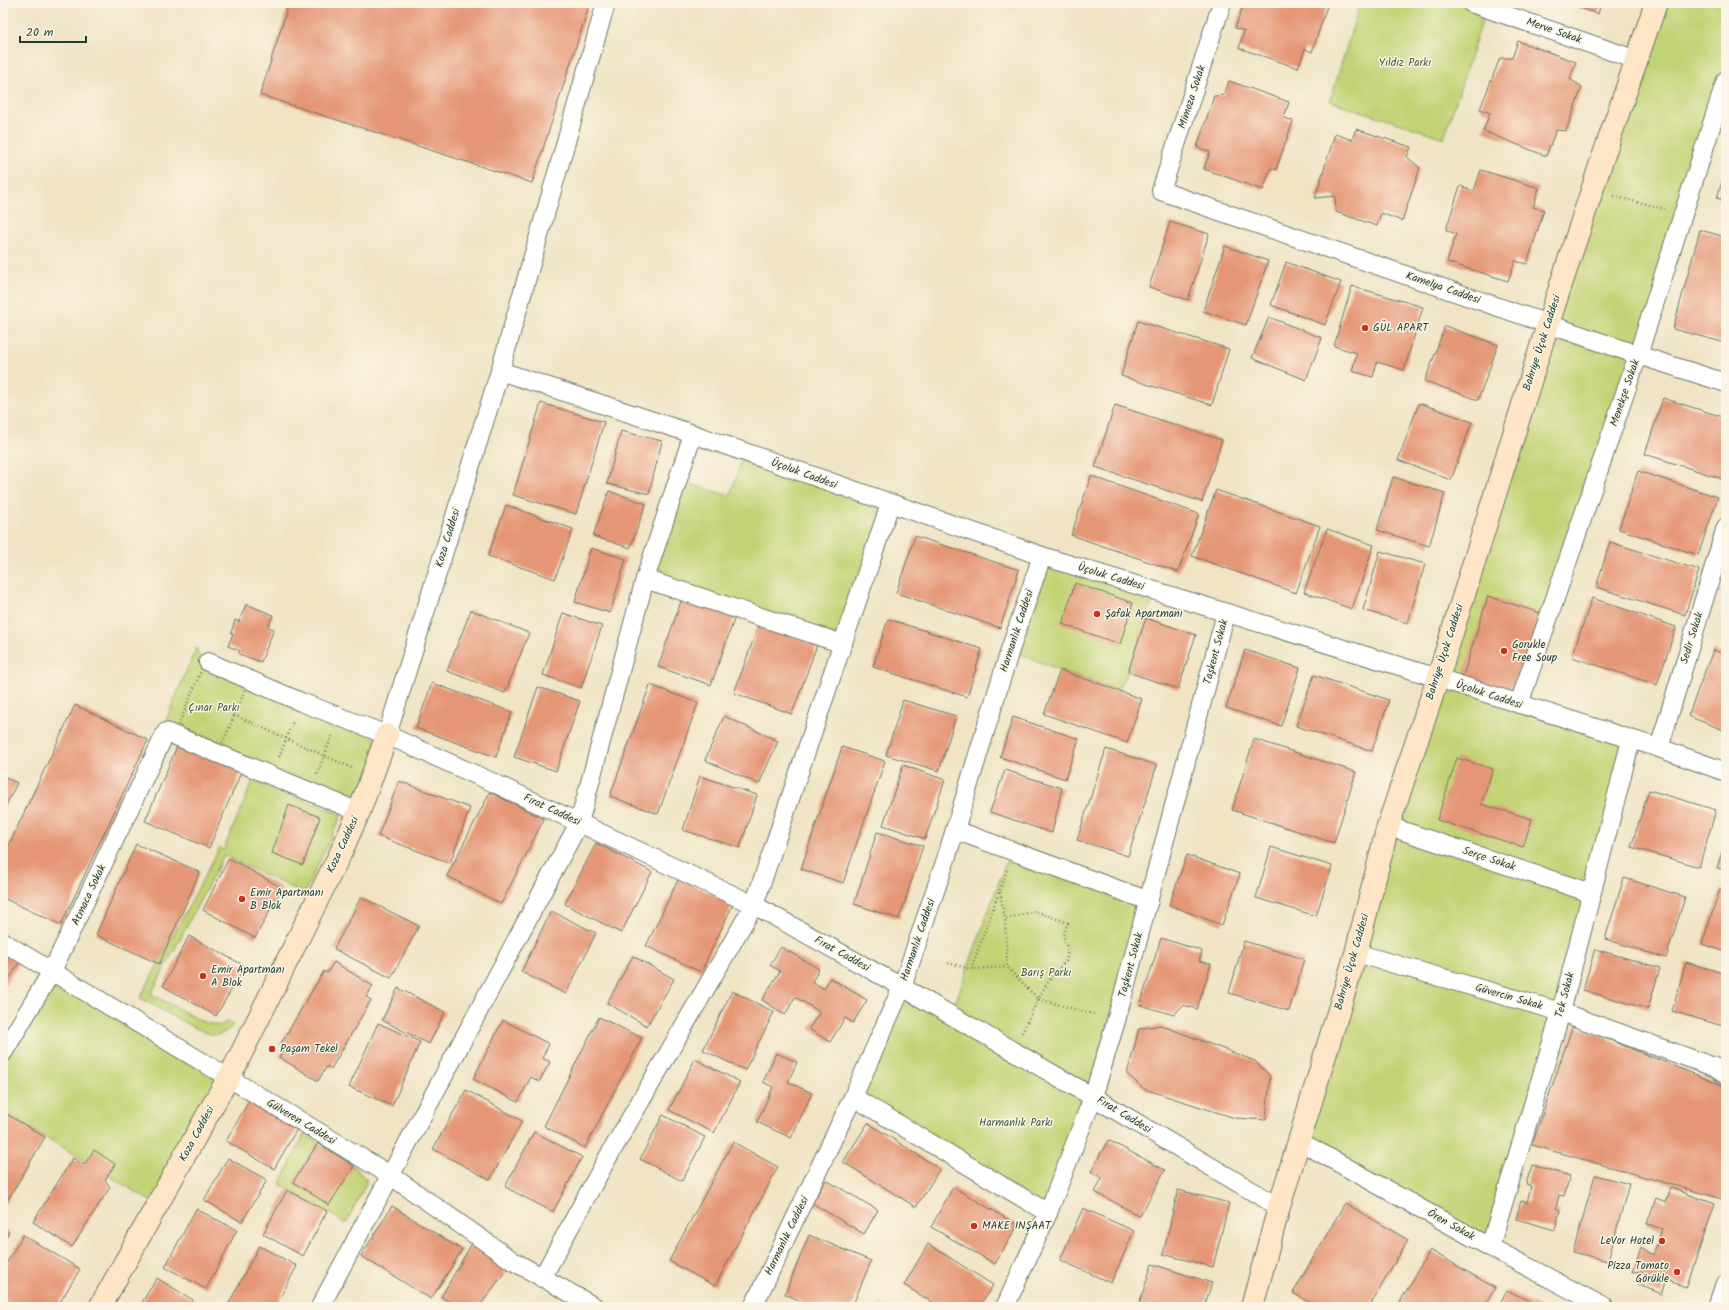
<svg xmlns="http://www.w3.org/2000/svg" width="1729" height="1310" font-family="Kalam,sans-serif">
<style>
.green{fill:#c2d375;stroke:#708854}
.building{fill:#e59676}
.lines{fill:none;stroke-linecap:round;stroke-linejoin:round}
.street-casing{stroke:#687767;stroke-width:20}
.secondary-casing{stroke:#687767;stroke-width:24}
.path{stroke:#687767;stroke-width:2.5;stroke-dasharray:1 3;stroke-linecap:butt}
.street{stroke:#fff;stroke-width:18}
.secondary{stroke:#fde5c5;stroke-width:22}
.poi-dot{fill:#c8321e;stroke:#fcf5e5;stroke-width:1.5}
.labels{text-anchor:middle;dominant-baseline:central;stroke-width:3;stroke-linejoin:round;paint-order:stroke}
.street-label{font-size:11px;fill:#1f3d34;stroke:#fcf5e5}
.park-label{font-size:11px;fill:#405b41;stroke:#fcf5e5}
.poi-label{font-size:11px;fill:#1f3d34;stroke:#fcf5e5;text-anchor:start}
</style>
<rect width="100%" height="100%" fill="#fcf5e5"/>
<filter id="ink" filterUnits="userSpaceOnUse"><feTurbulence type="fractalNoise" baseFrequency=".025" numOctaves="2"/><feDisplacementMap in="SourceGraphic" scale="8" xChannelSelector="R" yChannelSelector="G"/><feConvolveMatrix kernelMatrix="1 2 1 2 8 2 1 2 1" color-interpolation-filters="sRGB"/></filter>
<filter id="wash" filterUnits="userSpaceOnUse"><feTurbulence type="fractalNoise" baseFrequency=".012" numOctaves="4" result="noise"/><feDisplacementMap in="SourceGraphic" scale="16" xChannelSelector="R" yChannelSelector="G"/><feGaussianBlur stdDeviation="0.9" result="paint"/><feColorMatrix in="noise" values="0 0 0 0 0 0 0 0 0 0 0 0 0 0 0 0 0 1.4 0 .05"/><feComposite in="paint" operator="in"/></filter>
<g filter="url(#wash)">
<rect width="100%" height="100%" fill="#f0e4c5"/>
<!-- green -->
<g class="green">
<polygon points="1360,3 1488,3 1444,138 1330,101"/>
<polygon points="1656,3 1726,3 1726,80 1520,704 1631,740 1490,1247 1299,1141"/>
<polygon points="744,452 890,504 843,644 645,579 678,480 730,496"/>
<polygon points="1042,556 1156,591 1128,672 1117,690 1060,670 1010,650"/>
<polygon points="196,648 202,662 384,737 357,807 163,727"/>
<path d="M253 781 342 814 304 894 224 855 151 994 203 1022 220 1026 229 1021 233 1025C229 1030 222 1035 215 1035 203 1035 153 1005 140 998L220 847 223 851Z"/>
<polygon points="1009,854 1141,902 1090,1089 953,1009"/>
<polygon points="52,971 228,1078 157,1205 3,1111 3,1053"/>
<polygon points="903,995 1088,1099 1045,1206 858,1096"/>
<polygon points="304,1134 354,1166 367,1181 346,1224 327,1211 280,1185"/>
</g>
<g id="blocks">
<!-- building -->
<g class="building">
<polygon points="289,3 590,3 532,183 260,95"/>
<polygon points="1244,3 1328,3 1312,52 1305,49 1298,68 1239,48 1244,31 1235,28"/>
<polygon points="1566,3 1601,3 1598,14"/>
<polygon points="1518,41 1576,62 1570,79 1582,87 1566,131 1556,130 1546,156 1483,131 1490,113 1480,109 1500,58 1512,58"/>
<polygon points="1229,81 1289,102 1284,118 1293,121 1276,170 1271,168 1263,190 1204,169 1210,152 1197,147 1214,96 1224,95"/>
<polygon points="1356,129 1411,147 1407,157 1420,168 1402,221 1381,213 1377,226 1336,212 1335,196 1315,198 1335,134 1352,140"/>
<polygon points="1726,168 1726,201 1717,198"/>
<polygon points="1481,170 1539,188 1533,207 1544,210 1527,264 1515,261 1508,281 1447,262 1456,234 1446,230 1460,186 1474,191"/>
<polygon points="1170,222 1209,234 1188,300 1149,287"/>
<polygon points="1700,230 1726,237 1726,343 1673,329"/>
<polygon points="1225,246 1268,261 1246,325 1203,311"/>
<polygon points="1286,262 1341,282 1325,325 1271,305"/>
<polygon points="1352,286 1423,307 1404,370 1377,362 1373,377 1352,371 1357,353 1334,346"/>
<polygon points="1269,317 1322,338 1306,380 1252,358"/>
<polygon points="1138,321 1229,349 1212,405 1121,376"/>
<polygon points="1445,326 1498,345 1478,400 1425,381"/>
<polygon points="1663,398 1726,418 1726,480 1645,454"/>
<polygon points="541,403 604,422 576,514 513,495"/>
<polygon points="1419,403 1472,422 1451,480 1398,460"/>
<polygon points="1115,405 1222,440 1202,502 1095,467"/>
<polygon points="621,431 662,441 649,494 607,484"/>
<polygon points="1638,471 1718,497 1698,555 1619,529"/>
<polygon points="1091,476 1199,514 1178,572 1071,535"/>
<polygon points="1393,477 1445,493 1429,546 1377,530"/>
<polygon points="1216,490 1320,526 1296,593 1192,556"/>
<polygon points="609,491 646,504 630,548 593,536"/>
<polygon points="506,505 573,529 555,579 488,556"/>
<polygon points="1327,529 1374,545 1352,609 1304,592"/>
<polygon points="915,536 1019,570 1000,628 896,593"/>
<polygon points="1610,542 1699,570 1685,615 1596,587"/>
<polygon points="591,548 626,559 610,613 575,602"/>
<polygon points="1380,551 1425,564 1408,623 1363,610"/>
<polygon points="1075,583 1133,603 1120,644 1062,624"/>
<polygon points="684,593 737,611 711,685 658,667"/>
<polygon points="1488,596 1549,616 1519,704 1460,685"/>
<polygon points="1592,598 1676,627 1657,685 1572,657"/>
<polygon points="246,604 273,615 268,627 274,629 261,662 239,654 240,651 228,646 233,634 231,633 235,620 239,622"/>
<polygon points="471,610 529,633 505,693 447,671"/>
<polygon points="563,613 602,626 581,688 543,675"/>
<polygon points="1146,618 1196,635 1178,689 1128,672"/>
<polygon points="888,619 982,649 967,697 873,667"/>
<polygon points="759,624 817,645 792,714 734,693"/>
<polygon points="1245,650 1300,668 1281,726 1226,708"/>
<polygon points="1713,650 1726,655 1726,731 1688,716"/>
<polygon points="1060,670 1142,699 1127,743 1044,714"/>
<polygon points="1314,675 1389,700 1372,751 1296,726"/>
<polygon points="432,683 512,712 496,757 416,728"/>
<polygon points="650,685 698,703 658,814 610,796"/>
<polygon points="538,687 580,701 556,771 514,757"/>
<polygon points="903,700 956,716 939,771 886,755"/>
<polygon points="75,705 148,740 61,925 3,898 3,857"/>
<polygon points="724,716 778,741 759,784 705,760"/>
<polygon points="1013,717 1079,739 1065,779 1000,757"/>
<polygon points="1254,739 1356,772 1334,843 1232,810"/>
<polygon points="179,742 242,770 209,848 145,821"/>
<polygon points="842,747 885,761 843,883 801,869"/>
<polygon points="1106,749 1157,765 1128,856 1077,840"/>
<polygon points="1457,758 1493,769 1481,804 1532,819 1523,847 1437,820"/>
<polygon points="903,765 945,780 925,839 883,825"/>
<polygon points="1005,770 1062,788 1052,833 990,812"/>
<polygon points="3,776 17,783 3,811"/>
<polygon points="700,776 757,795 740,848 683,830"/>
<polygon points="399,781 470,808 450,863 378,836"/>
<polygon points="1649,790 1716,810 1699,867 1631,847"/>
<polygon points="490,792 544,819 501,904 447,876"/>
<polygon points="289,805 320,817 303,865 272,853"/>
<polygon points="877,832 923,846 899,919 854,904"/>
<polygon points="1726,839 1726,870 1717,868"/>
<polygon points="596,843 652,872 621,933 565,904"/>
<polygon points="136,844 200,872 159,964 96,935"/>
<polygon points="1271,847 1332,866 1316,916 1256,898"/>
<polygon points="1187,855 1240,874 1222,925 1169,905"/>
<polygon points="229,858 282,888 255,938 203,910"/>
<polygon points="679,878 733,904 701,972 646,946"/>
<polygon points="1624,878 1685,897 1666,958 1605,939"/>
<polygon points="1720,889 1726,891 1726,952 1702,944"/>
<polygon points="361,897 419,926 391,978 334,949"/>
<polygon points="551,911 596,933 566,994 521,972"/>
<polygon points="189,936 245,966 216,1016 163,986"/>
<polygon points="1161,938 1202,951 1199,961 1211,964 1197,1009 1183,1005 1174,1015 1140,1005"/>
<polygon points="1244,941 1304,959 1289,1011 1229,993"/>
<polygon points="781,947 819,969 812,982 824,989 830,978 867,1000 853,1023 845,1018 830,1042 809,1029 820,1012 795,997 785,1015 762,1000 780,971 770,965"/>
<polygon points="3,949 21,960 3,989"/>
<polygon points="1595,949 1660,968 1648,1009 1583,990"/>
<polygon points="633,956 674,979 647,1026 607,1003"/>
<polygon points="334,962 373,986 366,997 371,1000 331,1069 327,1066 318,1081 279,1057 284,1047 280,1045 324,971 327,973"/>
<polygon points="1686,962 1726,974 1726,1027 1672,1011"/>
<polygon points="398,988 445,1012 429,1044 382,1020"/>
<polygon points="732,991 774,1012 745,1070 703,1050"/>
<polygon points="599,1017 642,1038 585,1148 544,1126"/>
<polygon points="503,1020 549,1044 542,1058 550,1062 539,1082 531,1077 518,1102 473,1079"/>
<polygon points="378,1023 420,1042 392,1106 349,1087"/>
<polygon points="1160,1025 1255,1061 1270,1076 1266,1120 1235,1118 1144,1089 1127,1074 1139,1029"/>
<polygon points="1573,1025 1726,1087 1726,1200 1532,1145"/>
<polygon points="776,1053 797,1062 788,1082 812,1093 791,1138 757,1122 773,1087 763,1082"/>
<polygon points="695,1059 740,1082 714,1133 669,1110"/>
<polygon points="466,1090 522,1121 490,1180 433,1149"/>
<polygon points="250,1099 298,1127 274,1169 226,1141"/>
<polygon points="5,1113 45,1137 3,1208 3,1116"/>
<polygon points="663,1115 705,1137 682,1181 640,1159"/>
<polygon points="868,1123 940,1169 916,1207 843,1162"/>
<polygon points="534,1132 582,1157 553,1212 505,1187"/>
<polygon points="1108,1140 1165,1170 1140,1216 1095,1192 1102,1178 1091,1172"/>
<polygon points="733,1142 778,1167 715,1286 669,1261"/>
<polygon points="318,1143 354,1166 329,1205 293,1182"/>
<polygon points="94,1150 115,1164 105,1180 110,1187 72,1247 33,1222 73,1158 84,1165"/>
<polygon points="228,1158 267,1180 242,1222 204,1200"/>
<polygon points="1532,1165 1570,1176 1564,1196 1559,1195 1556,1208 1560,1210 1555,1230 1516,1219 1521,1201 1527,1203 1531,1186 1526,1184"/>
<polygon points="1595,1175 1629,1184 1608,1261 1573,1252"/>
<polygon points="826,1180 878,1210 864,1234 812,1203"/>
<polygon points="953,1187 1018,1225 995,1264 931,1227"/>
<polygon points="1671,1188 1715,1204 1686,1287 1666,1280 1661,1294 1638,1285 1642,1271 1633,1272 1641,1247 1653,1255 1662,1229 1647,1224 1656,1198 1666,1202"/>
<polygon points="287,1190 327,1211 303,1256 263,1234"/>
<polygon points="1178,1190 1229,1203 1213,1267 1163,1254"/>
<polygon points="1345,1203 1408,1240 1369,1307 1318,1307 1293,1293"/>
<polygon points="392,1206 462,1250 431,1299 361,1256"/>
<polygon points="1083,1208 1134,1231 1111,1283 1060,1260"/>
<polygon points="196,1209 237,1230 206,1289 165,1267"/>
<polygon points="3,1229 9,1232 3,1242"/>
<polygon points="23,1235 80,1269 57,1307 15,1307 3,1300 3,1269"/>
<polygon points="809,1235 871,1261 852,1307 816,1307 785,1294"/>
<polygon points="475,1238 513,1261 479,1307 458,1307 441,1297"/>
<polygon points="928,1244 993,1285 979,1307 940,1307 904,1285"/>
<polygon points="259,1246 297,1266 275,1307 227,1307"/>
<polygon points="1430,1250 1495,1288 1484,1307 1397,1307"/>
<polygon points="1152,1264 1212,1283 1204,1307 1138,1307"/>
<polygon points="157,1278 193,1300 189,1307 139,1307"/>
<polygon points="1507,1290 1541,1307 1498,1307"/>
<polygon points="880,1303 887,1307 878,1307"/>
</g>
</g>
</g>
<g filter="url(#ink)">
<use href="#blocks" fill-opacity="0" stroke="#687767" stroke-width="1"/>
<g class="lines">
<!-- street casing -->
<g class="street-casing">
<g id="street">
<polyline points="1222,3 1161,191 1638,355 1726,383"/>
<polyline points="1471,3 1637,60"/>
<polyline points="500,371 693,434 1042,556 1438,678 1659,748 1726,772"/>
<polyline points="645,579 843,644"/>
<polyline points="208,662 301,702 387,735 494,783 754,905 902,987 1093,1097 1279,1207"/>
<polyline points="1519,704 1638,355 1726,80"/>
<polyline points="387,735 500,371 606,3"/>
<polyline points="1659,748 1726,527"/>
<polyline points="1388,826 1591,893"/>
<polyline points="955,830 1149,901"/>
<polyline points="3,942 390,1175 513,1261 595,1307"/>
<polyline points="1356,953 1561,1012 1714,1067 1726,1075"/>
<polyline points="3,1053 52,971 166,732 359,812"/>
<polyline points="853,1097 1048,1213"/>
<polyline points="1299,1141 1490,1247 1604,1307"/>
<polyline points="1490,1247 1561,1012 1631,740"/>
<polyline points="542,1278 607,1159 754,905 890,504"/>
<polyline points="320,1307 579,823 645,579 693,434"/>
<polyline points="753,1307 853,1097 902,987 946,859 1010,650 1042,556"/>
<polyline points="1005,1307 1048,1213 1093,1097 1116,1021 1226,613"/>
<polyline points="1718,1307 1726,1283"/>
</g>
</g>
<!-- secondary casing -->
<g class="secondary-casing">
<g id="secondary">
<polyline points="100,1307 236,1064 341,852 359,812 387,735"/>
<polyline points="1252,1307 1279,1207 1356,953 1388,826 1438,678 1548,324 1599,169 1656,3"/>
</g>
</g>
<!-- path -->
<g class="path">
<polyline points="1614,196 1665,209"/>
<polygon points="204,664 248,683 222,745 178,726"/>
<polyline points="234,715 352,768"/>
<polyline points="279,757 293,721"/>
<polyline points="317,774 332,736"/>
<polyline points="1000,892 1005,919"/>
<polyline points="948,963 971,969 1007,967"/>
<polyline points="971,969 1007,870"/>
<path d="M1022 1033C1034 1008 1045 980 1066 961 1067 957 1068 952 1067 948 1063 936 1062 936 1068 923L1035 911 1005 919 1007 967 1038 999 1096 1015"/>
</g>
<!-- street -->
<use href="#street" class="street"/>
<!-- secondary -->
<use href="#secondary" class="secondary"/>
</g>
</g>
<!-- markers -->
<g class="poi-dot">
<circle cx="1365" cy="328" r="4"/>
<circle cx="1097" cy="614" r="4"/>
<circle cx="1504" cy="651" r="4"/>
<circle cx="242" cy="899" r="4"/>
<circle cx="203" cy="976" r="4"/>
<circle cx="272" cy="1049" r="4"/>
<circle cx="974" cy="1226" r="4"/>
<circle cx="1662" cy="1241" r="4"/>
<circle cx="1677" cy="1272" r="4"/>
</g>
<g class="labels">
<!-- street labels -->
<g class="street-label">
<text transform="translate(1554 31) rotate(19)">Merve Sokak</text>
<text transform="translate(1192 97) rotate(-72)">Mimoza Sokak</text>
<text transform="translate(1443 288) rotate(19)">Kamelya Caddesi</text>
<text transform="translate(1542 343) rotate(-72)">Bahriye Üçok Caddesi</text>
<text transform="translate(1625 393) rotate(-71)">Menekşe Sokak</text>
<text transform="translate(804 474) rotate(20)">Üçoluk Caddesi</text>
<text transform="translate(448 538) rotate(-73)">Koza Caddesi</text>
<text transform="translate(1111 577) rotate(17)">Üçoluk Caddesi</text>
<text transform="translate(1017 631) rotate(-72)">Harmanlık Caddesi</text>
<text transform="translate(1692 638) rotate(-73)">Sedir Sokak</text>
<text transform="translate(1216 652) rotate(-75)">Taşkent Sokak</text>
<text transform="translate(1445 652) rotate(-72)">Bahriye Üçok Caddesi</text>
<text transform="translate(1489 695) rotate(18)">Üçoluk Caddesi</text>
<text transform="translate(552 810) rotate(25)">Fırat Caddesi</text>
<text transform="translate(343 845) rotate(-65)">Koza Caddesi</text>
<text transform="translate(1489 859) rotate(18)">Serçe Sokak</text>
<text transform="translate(89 895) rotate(-65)">Atmaca Sokak</text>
<text transform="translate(918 940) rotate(-71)">Harmanlık Caddesi</text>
<text transform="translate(842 954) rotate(29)">Fırat Caddesi</text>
<text transform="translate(1352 962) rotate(-74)">Bahriye Üçok Caddesi</text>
<text transform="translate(1131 965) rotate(-75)">Taşkent Sokak</text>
<text transform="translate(1565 995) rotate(-75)">Tek Sokak</text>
<text transform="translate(1509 997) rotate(16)">Güvercin Sokak</text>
<text transform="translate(1124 1115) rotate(31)">Fırat Caddesi</text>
<text transform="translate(301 1122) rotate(31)">Gülveren Caddesi</text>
<text transform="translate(197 1134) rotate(-61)">Koza Caddesi</text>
<text transform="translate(1451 1225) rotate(29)">Ören Sokak</text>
<text transform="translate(787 1236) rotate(-64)">Harmanlık Caddesi</text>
</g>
<!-- park labels -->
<g class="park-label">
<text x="1405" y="63">Yıldız Parkı</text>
<text x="214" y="708">Çınar Parkı</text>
<text x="1046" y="973">Barış Parkı</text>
<text x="1016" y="1123">Harmanlık Parkı</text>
</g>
<!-- poi labels -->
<g class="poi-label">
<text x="1373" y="328">GÜL APART</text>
<text x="1105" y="614">Şafak Apartmanı</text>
<text x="1512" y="645">Gorukle<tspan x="1512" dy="13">Free Soup</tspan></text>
<text x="250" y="893">Emir Apartmanı<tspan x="250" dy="13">B Blok</tspan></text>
<text x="211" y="970">Emir Apartmanı<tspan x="211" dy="13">A Blok</tspan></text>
<text x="280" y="1049">Paşam Tekel</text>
<text x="982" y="1226">MAKE INŞAAT</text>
<text x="1654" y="1241" text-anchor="end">LeVor Hotel</text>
<text x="1669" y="1266" text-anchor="end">Pizza Tomato<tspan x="1669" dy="13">Görükle</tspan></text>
</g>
</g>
<!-- margin -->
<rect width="1729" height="1310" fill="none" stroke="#fcf5e5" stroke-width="16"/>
<!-- scale -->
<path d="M20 36v6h66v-6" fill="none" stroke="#1f3d34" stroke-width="2"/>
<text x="26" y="36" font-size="12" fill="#1f3d34" stroke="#fcf5e5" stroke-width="3" paint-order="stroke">20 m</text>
</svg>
